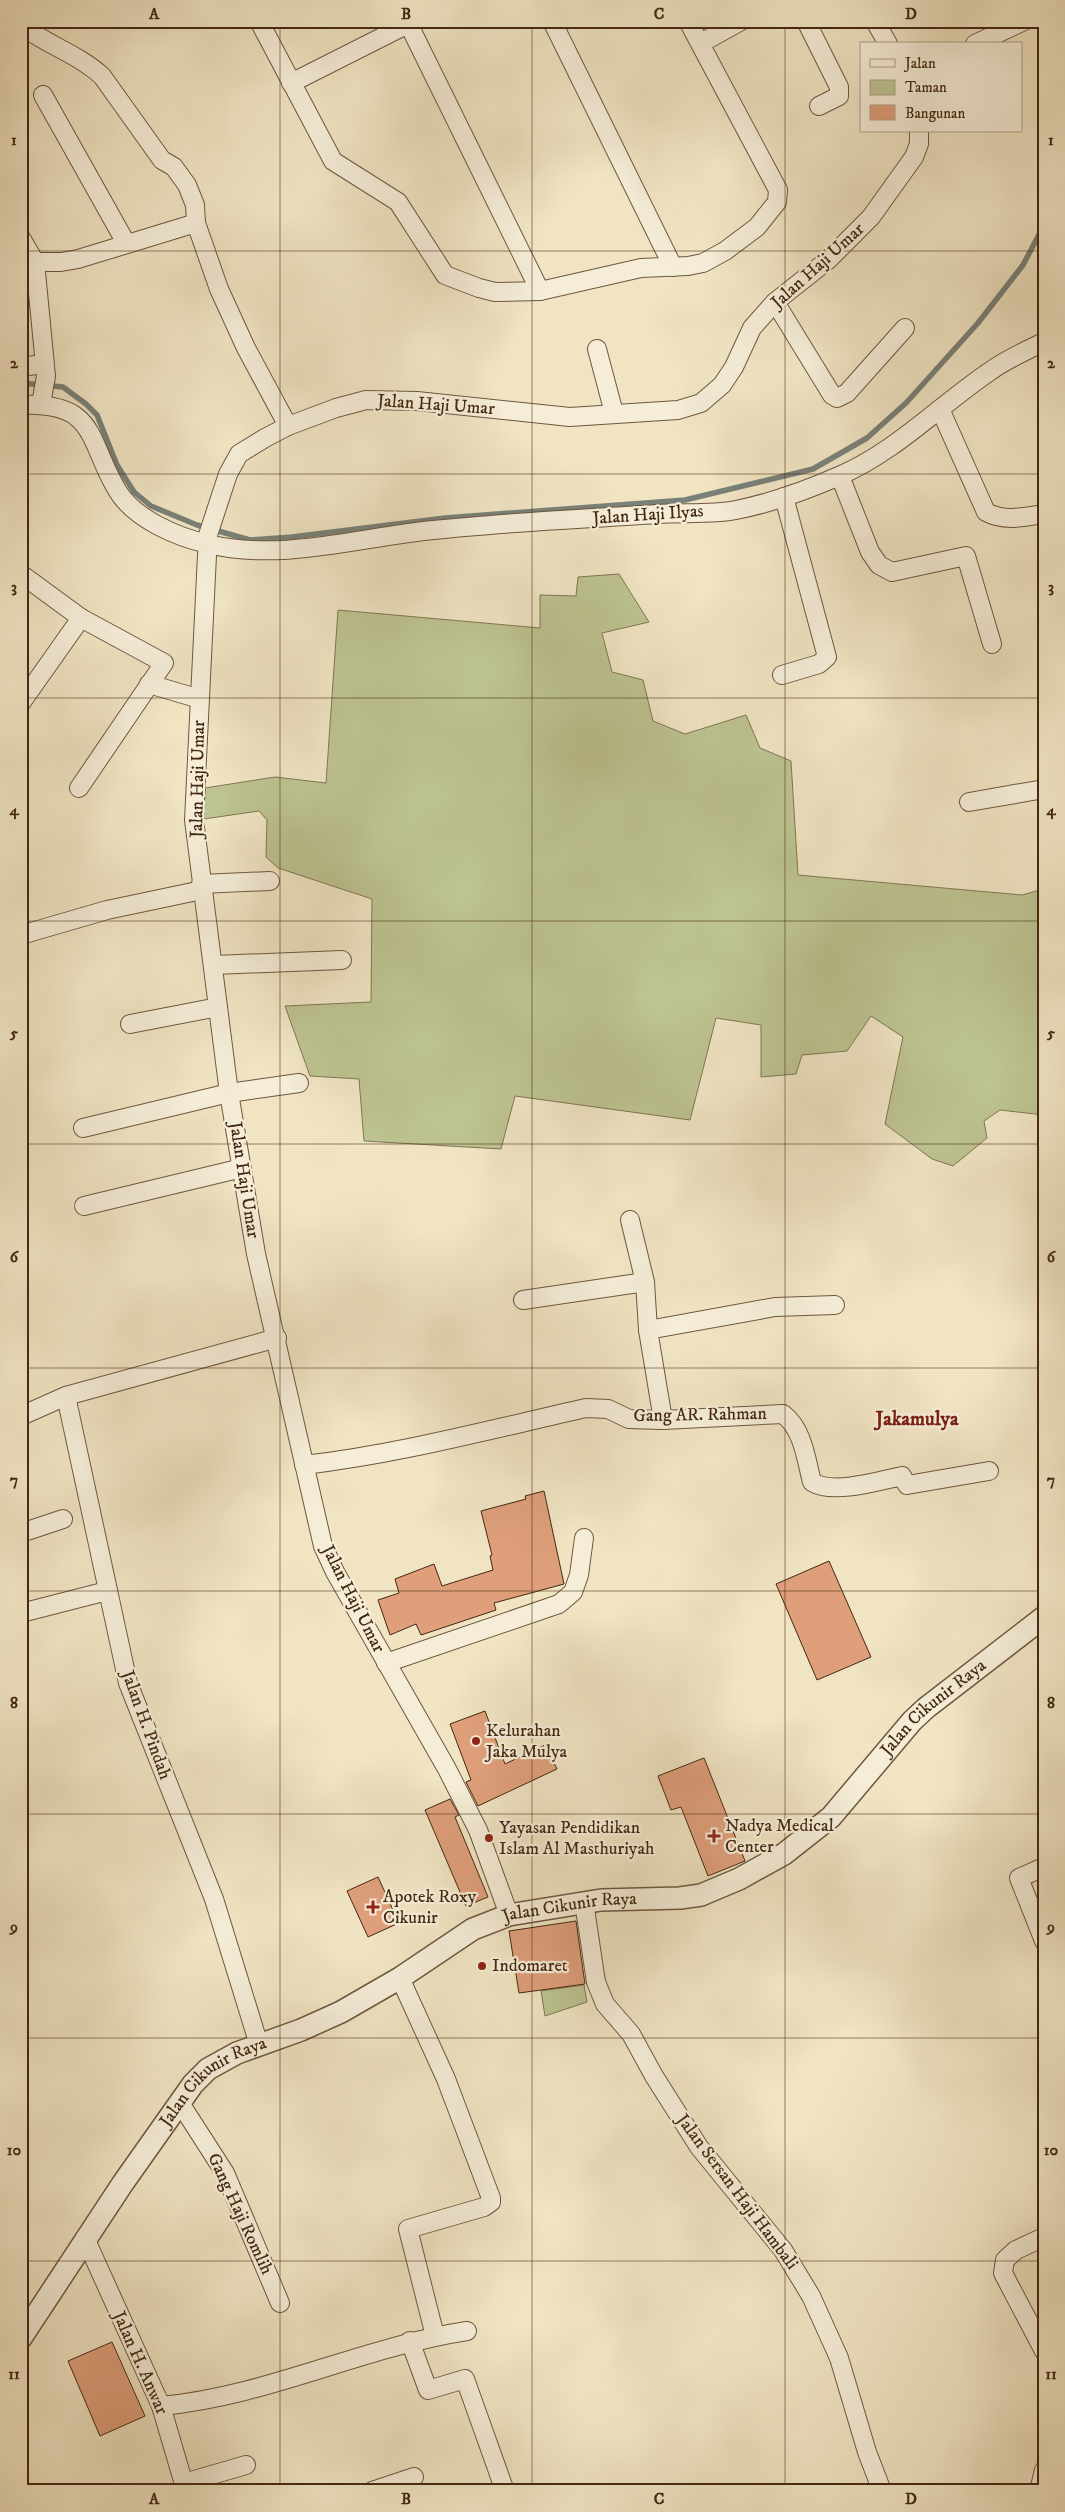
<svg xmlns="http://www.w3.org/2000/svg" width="1065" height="2512" font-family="'IM FELL DW Pica',serif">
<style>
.green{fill:#bdc392;stroke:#807652}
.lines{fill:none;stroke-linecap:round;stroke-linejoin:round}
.stream{stroke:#798178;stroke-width:5.5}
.building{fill:#df9f7b;stroke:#432811}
.minor-casing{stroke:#6e573e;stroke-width:20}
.tertiary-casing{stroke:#6e573e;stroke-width:24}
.minor{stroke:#f5edd8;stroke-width:18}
.tertiary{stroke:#f5edd8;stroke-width:21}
.grid{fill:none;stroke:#432811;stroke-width:1;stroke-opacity:0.55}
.poi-dot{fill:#8f2418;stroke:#f5edd8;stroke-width:2}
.labels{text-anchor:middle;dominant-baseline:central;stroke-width:4.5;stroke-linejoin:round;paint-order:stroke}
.street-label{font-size:18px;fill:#432811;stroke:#f5edd8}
.poi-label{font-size:18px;fill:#432811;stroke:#f5edd8;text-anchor:start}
.quarter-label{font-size:20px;font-weight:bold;fill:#7a1f14;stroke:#f5edd8}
.neatline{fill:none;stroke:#432811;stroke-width:2}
.grid-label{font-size:16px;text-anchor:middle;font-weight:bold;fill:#432811}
</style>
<rect width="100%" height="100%" fill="#f0e4c3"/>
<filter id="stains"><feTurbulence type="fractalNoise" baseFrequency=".004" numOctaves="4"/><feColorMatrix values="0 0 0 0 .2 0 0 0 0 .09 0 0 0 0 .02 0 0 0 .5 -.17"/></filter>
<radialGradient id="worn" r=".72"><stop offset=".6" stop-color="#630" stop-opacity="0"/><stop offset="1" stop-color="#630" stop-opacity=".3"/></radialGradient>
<!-- green -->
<g class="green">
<polygon points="619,574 649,622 602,633 612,672 643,680 653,721 685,734 746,715 760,748 791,761 798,875 1022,895 1044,889 1044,1115 1000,1110 984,1121 987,1138 953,1166 932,1159 885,1124 903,1037 871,1016 847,1051 802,1055 796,1074 761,1077 761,1025 716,1018 690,1120 515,1096 501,1149 364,1141 359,1079 310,1076 285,1006 371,1002 372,899 278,868 266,857 267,820 259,811 204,819 205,788 275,777 326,783 338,610 540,628 540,595 576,596 578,577"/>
<polygon points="584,1985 587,2002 545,2016 541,1991"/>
</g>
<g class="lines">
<!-- stream -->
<polyline class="stream" points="21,383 63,387 86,404 97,415 117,465 134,492 151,506 197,525 250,540 292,537 445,518 685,500 813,469 867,438 906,403 978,323 1023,265 1044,225"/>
</g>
<!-- building -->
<g class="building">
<polygon points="544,1491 564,1584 494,1603 496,1610 421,1635 416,1624 390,1635 378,1600 399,1593 395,1579 434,1564 442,1586 493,1570 490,1556 492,1555 481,1511 526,1499 525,1496"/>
<polygon points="829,1561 871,1657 817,1680 776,1584"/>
<polygon points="485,1711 505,1764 545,1745 557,1769 478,1806 466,1782 471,1780 450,1724"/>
<polygon points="704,1758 745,1861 708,1876 681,1807 671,1810 658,1776"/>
<polygon points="450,1799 459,1815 455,1817 488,1897 466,1906 425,1810"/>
<polygon points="378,1877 399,1923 368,1937 347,1891"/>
<polygon points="576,1921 585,1984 519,1993 509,1931"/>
<polygon points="112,2342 145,2416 100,2436 68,2361"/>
</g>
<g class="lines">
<!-- minor casing -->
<g class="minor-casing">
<g id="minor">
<polyline points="259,21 333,161 398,202 445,275 479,288 495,292 540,291 641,268 688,266 703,263 725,251 757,227 777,202 778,190 688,21"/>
<polyline points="407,21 540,291"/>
<polyline points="552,21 673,267"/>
<polyline points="806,21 839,87 839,96 819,106"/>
<polyline points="875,21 888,44"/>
<path d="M21 25C47 45 78 54 102 76L162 160 174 167 187 185 195 205 196 223 219 289 246 348 288 426"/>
<polyline points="701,43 741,21"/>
<polyline points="975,44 1024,21"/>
<polyline points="291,83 414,21"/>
<polyline points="43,95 126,243"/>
<polyline points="21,238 35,262 46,376 41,404"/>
<polyline points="21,262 61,262 78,259 196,223"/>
<polyline points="775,302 832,395 837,398 847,393 905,328"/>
<polyline points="597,349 614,413"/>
<polyline points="21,367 43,364"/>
<path d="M21 405C97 402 87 439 117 490 134 519 177 537 208 544 282 562 360 537 434 530 508 522 583 519 657 514 682 512 711 515 736 510 771 503 807 490 839 476 895 452 939 406 989 372 1005 360 1025 351 1044 342"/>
<path d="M940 409 986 512C1004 522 1025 517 1044 514"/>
<polyline points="840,476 870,552 879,565 892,572 966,556 992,644"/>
<polyline points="21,574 81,618 164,663 79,788"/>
<polyline points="782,675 819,664 827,657 784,497"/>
<polyline points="149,684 200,699"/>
<polyline points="21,703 81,618"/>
<polyline points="969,802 1044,789"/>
<polyline points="201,884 270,881"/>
<polyline points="21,935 107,910 202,890"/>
<polyline points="214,965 342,960"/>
<polyline points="130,1024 218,1007"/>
<polyline points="83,1128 229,1093 299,1083"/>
<polyline points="84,1206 242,1168"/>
<polyline points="630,1220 645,1282 648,1330"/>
<polyline points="523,1300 645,1282"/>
<polyline points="66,1396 128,1683 214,1899 259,2045"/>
<polyline points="21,1416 66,1396 277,1338"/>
<polyline points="663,1420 648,1330 775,1307 835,1305"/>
<path d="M304 1465C399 1454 492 1429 586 1408L608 1409 629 1419 663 1420 783 1414C803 1429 806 1459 812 1482 833 1495 879 1481 902 1476L907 1485 989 1471"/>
<polyline points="21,1533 63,1519"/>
<polyline points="21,1613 107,1591"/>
<polyline points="386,1663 559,1604 573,1592 579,1575 584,1538"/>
<polyline points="1044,1867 1019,1878 1044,1941"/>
<polyline points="584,1902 596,1982 605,2004 631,2034 654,2076 699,2147 783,2250 811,2296 839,2358 867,2452 882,2491"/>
<polyline points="509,1915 478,1830 447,1769 335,1572 323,1546 256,1254 229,1093 194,820 208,535 228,474 239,454 265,438 288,426 336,408 366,400 417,401 570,417 678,410 701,403 722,385 734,367 752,328 775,302 828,260 871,217 914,157 919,144 919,131"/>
<polyline points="400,1978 446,2079 491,2198 491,2202 484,2207 408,2229 435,2336"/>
<polyline points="180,2103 225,2173 280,2303"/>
<polyline points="1044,2237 1016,2250 1005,2260 1003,2273 1044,2351"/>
<polyline points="85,2238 161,2406 186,2491"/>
<polyline points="410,2341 428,2390 465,2379 505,2491"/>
<path d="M161 2406C268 2396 362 2347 467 2331"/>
<polyline points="184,2483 246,2465"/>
<polyline points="372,2491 414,2477"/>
<polyline points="1039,2491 1044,2470"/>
</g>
</g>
<!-- tertiary casing -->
<g class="tertiary-casing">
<g id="tertiary">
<path id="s1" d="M21 2338 123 2183 193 2084 208 2069 237 2053 301 2030 341 2012 400 1978 473 1929 509 1915 601 1900 680 1898 701 1895 739 1879 784 1854 831 1817 912 1721 926 1708 1044 1617"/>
</g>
</g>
<!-- minor -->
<use href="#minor" class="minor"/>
<!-- tertiary -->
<use href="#tertiary" class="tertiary"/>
</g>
<!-- grid -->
<path class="grid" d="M280 21V2491M532 21V2491M785 21V2491M21 251H1044M21 474H1044M21 698H1044M21 921H1044M21 1144H1044M21 1368H1044M21 1591H1044M21 1814H1044M21 2038H1044M21 2261H1044"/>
<!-- markers -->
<g class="poi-dot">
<circle cx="476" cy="1741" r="5"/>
<path d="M711.5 1828.5h5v5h5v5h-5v5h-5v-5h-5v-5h5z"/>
<circle cx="489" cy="1838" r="5"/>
<path d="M370.5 1899.5h5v5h5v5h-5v5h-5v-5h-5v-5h5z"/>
<circle cx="482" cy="1966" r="5"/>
</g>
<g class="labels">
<!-- street labels -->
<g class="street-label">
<text transform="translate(818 266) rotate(-42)">Jalan Haji Umar</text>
<text transform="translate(436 405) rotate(4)">Jalan Haji Umar</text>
<text transform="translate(648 515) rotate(-4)">Jalan Haji Ilyas</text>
<text transform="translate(198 779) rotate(-89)">Jalan Haji Umar</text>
<text transform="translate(244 1180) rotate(81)">Jalan Haji Umar</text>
<text transform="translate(700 1415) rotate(-1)">Gang AR. Rahman</text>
<text transform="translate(353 1599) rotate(63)">Jalan Haji Umar</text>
<text stroke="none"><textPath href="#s1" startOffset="1164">Jalan Cikunir Raya</textPath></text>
<text transform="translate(146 1725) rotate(70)">Jalan H. Pindah</text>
<text stroke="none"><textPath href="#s1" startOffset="729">Jalan Cikunir Raya</textPath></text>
<text stroke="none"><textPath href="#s1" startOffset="324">Jalan Cikunir Raya</textPath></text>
<text transform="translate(737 2192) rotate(53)">Jalan Sersan Haji Hambali</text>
<text transform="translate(240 2214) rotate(65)">Gang Haji Romlih</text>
<text transform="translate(140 2363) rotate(66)">Jalan H. Anwar</text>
</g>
<!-- poi labels -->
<g class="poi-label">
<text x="486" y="1731">Kelurahan<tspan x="486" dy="21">Jaka Mulya</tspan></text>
<text x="725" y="1826">Nadya Medical<tspan x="725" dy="21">Center</tspan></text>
<text x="499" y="1828">Yayasan Pendidikan<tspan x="499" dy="21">Islam Al Masthuriyah</tspan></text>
<text x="383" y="1897">Apotek Roxy<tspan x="383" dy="21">Cikunir</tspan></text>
<text x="492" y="1966">Indomaret</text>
</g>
<!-- quarter labels -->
<g class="quarter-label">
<text x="917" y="1419">Jakamulya</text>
</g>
</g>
<!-- margin -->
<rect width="1065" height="2512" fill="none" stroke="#f0e4c3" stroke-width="55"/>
<!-- legend -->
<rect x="860" y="42" width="162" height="90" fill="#f5edd8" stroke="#ae9e88"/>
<rect x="870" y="59" width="25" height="8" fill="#f5edd8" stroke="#ae9e88"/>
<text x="905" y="68" font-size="15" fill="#432811">Jalan</text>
<rect x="870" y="80" width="25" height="15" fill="#bdc392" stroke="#ae9e88"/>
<text x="905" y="92" font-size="15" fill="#432811">Taman</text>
<rect x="870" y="105" width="25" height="15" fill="#df9f7b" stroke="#ae9e88"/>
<text x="905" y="118" font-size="15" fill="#432811">Bangunan</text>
<rect x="28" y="28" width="1010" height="2456" class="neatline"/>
<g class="grid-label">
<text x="154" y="19">A</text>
<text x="406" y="19">B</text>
<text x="659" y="19">C</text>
<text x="911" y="19">D</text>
<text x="14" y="145">1</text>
<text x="1051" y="145">1</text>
<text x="14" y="368">2</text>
<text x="1051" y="368">2</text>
<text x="14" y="592">3</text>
<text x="1051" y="592">3</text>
<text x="14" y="815">4</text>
<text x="1051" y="815">4</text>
<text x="14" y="1038">5</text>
<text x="1051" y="1038">5</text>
<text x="14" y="1262">6</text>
<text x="1051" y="1262">6</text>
<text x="14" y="1485">7</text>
<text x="1051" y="1485">7</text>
<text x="14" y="1708">8</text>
<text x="1051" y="1708">8</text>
<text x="14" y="1932">9</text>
<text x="1051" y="1932">9</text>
<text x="14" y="2155">10</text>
<text x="1051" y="2155">10</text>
<text x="14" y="2379">11</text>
<text x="1051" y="2379">11</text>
<text x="154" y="2504">A</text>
<text x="406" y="2504">B</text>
<text x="659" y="2504">C</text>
<text x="911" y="2504">D</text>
</g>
<rect width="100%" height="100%" filter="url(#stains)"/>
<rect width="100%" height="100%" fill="url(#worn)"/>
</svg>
